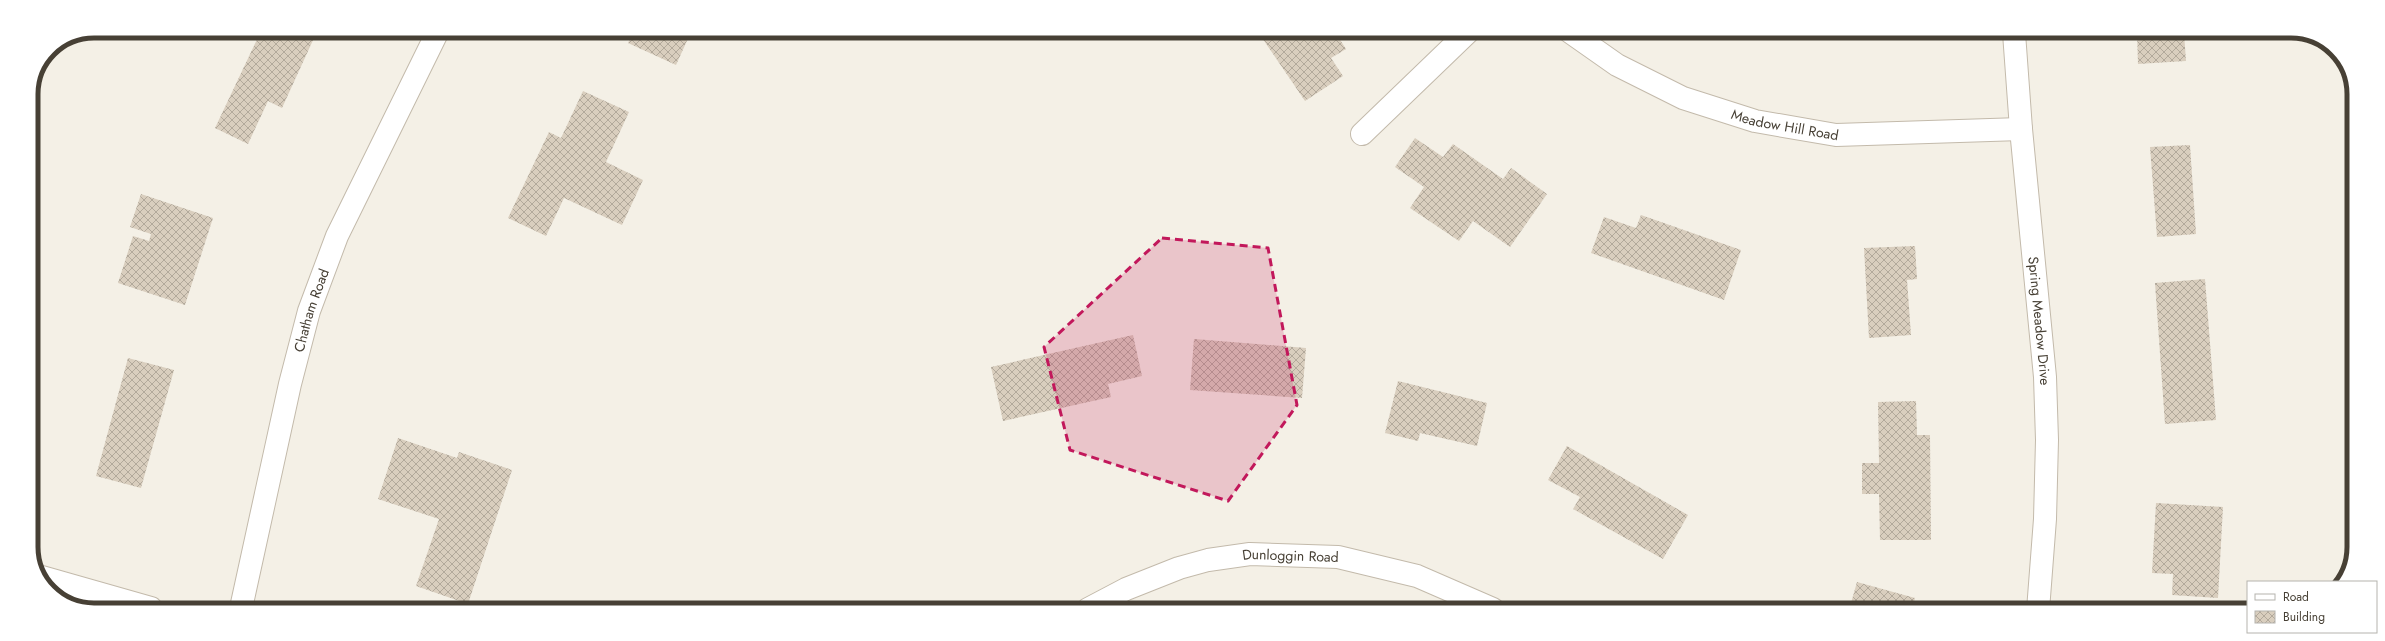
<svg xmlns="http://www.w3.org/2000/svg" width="2385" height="641" font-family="Jost,sans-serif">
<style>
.building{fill:url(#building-cross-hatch)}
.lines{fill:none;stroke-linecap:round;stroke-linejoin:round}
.minor-casing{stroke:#c3baab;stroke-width:24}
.minor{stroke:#fff;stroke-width:22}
.marked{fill:#c2185b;fill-opacity:0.2;stroke:#c2185b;stroke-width:3;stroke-dasharray:8 5;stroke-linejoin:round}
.labels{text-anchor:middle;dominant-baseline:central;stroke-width:3;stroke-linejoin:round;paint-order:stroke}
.street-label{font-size:14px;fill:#474035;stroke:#fff}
.rim{fill:none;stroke:#474035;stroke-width:5}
</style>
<defs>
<pattern id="building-cross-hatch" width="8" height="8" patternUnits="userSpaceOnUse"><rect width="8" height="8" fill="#d9cebe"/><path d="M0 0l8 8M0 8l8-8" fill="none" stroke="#b2a99b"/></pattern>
</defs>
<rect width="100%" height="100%" fill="#f4f0e6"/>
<!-- building -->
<g class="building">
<polygon points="261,31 299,31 314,38 282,108 268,101 248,144 215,128"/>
<polygon points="633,32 691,32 676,65 628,43"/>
<polygon points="1258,32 1335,32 1346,49 1331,58 1343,76 1305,101"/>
<polygon points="2137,33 2184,33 2186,61 2138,64"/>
<polygon points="583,91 629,112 606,162 643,180 622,225 564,198 546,236 508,218 549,132 561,138"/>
<polygon points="1415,138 1443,157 1453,144 1503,179 1511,168 1547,194 1510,247 1473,221 1459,241 1410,208 1424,187 1395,167"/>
<polygon points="2190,145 2196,234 2157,237 2150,147"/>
<polygon points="141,194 213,218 185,305 118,283 133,236 149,241 151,234 130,227"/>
<polygon points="1641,215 1741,250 1724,300 1591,253 1604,217 1636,228"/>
<polygon points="1915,246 1917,279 1907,280 1911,335 1869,338 1864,248"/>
<polygon points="2205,279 2216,420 2165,424 2155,283"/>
<polygon points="1133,335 1142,376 1108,384 1111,397 1003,421 991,367"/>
<polygon points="1194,339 1306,348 1302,398 1190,390"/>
<polygon points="128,358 174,370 141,488 96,476"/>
<polygon points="1398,381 1487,403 1477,446 1420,433 1418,441 1385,433"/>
<polygon points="1916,401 1917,435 1930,435 1931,540 1880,540 1879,494 1862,494 1862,463 1879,463 1878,402"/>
<polygon points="398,438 457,458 459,452 512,470 468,604 416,586 439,519 378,499"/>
<polygon points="1567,446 1688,515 1663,559 1573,509 1580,497 1548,480"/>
<polygon points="2156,503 2223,507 2218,598 2172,595 2173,574 2152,573"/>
<polygon points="1857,582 1915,598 1912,610 1849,610"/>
</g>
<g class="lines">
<!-- minor casing -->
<g class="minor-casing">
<g id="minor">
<path id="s1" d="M1570 32 1617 65 1683 98 1755 121 1836 135 2021 129"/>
<path id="s2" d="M2014 33 2021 129 2045 377 2047 440 2045 519 2038 610"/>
<polyline points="1362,134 1468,32"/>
<polyline points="42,577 151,608"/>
<path id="s3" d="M241 608 290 384 309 311 337 236 438 31"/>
<path id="s4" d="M1088 609 1126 589 1179 568 1208 560 1250 554 1338 557 1417 576 1493 609"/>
</g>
</g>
<!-- minor -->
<use href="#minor" class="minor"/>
</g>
<!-- marked area -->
<path class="marked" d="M1162 238 1268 248 1297 405 1228 501 1070 450 1044 347Z"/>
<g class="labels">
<!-- street labels -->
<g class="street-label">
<text stroke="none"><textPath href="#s1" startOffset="237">Meadow Hill Road</textPath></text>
<text stroke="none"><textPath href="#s3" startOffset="306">Chatham Road</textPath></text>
<text stroke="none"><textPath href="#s2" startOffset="289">Spring Meadow Drive</textPath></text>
<text stroke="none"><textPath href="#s4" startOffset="213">Dunloggin Road</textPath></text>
</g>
</g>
<!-- crop -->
<path d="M0 0H2385V641H0ZM94 38H2291A56 56 0 0 1 2347 94V547A56 56 0 0 1 2291 603H94A56 56 0 0 1 38 547V94A56 56 0 0 1 94 38Z" fill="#fff" fill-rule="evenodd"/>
<path class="rim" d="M94 38H2291A56 56 0 0 1 2347 94V547A56 56 0 0 1 2291 603H94A56 56 0 0 1 38 547V94A56 56 0 0 1 94 38Z"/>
<!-- legend -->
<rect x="2247" y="581" width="130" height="52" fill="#ffffff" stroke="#b5b3ae"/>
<rect x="2255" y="594" width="20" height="6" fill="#ffffff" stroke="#b5b3ae"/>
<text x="2283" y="601" font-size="12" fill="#474035">Road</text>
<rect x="2255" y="611" width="20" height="12" fill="url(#building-cross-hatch)" stroke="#b5b3ae"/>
<text x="2283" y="621" font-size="12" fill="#474035">Building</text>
</svg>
